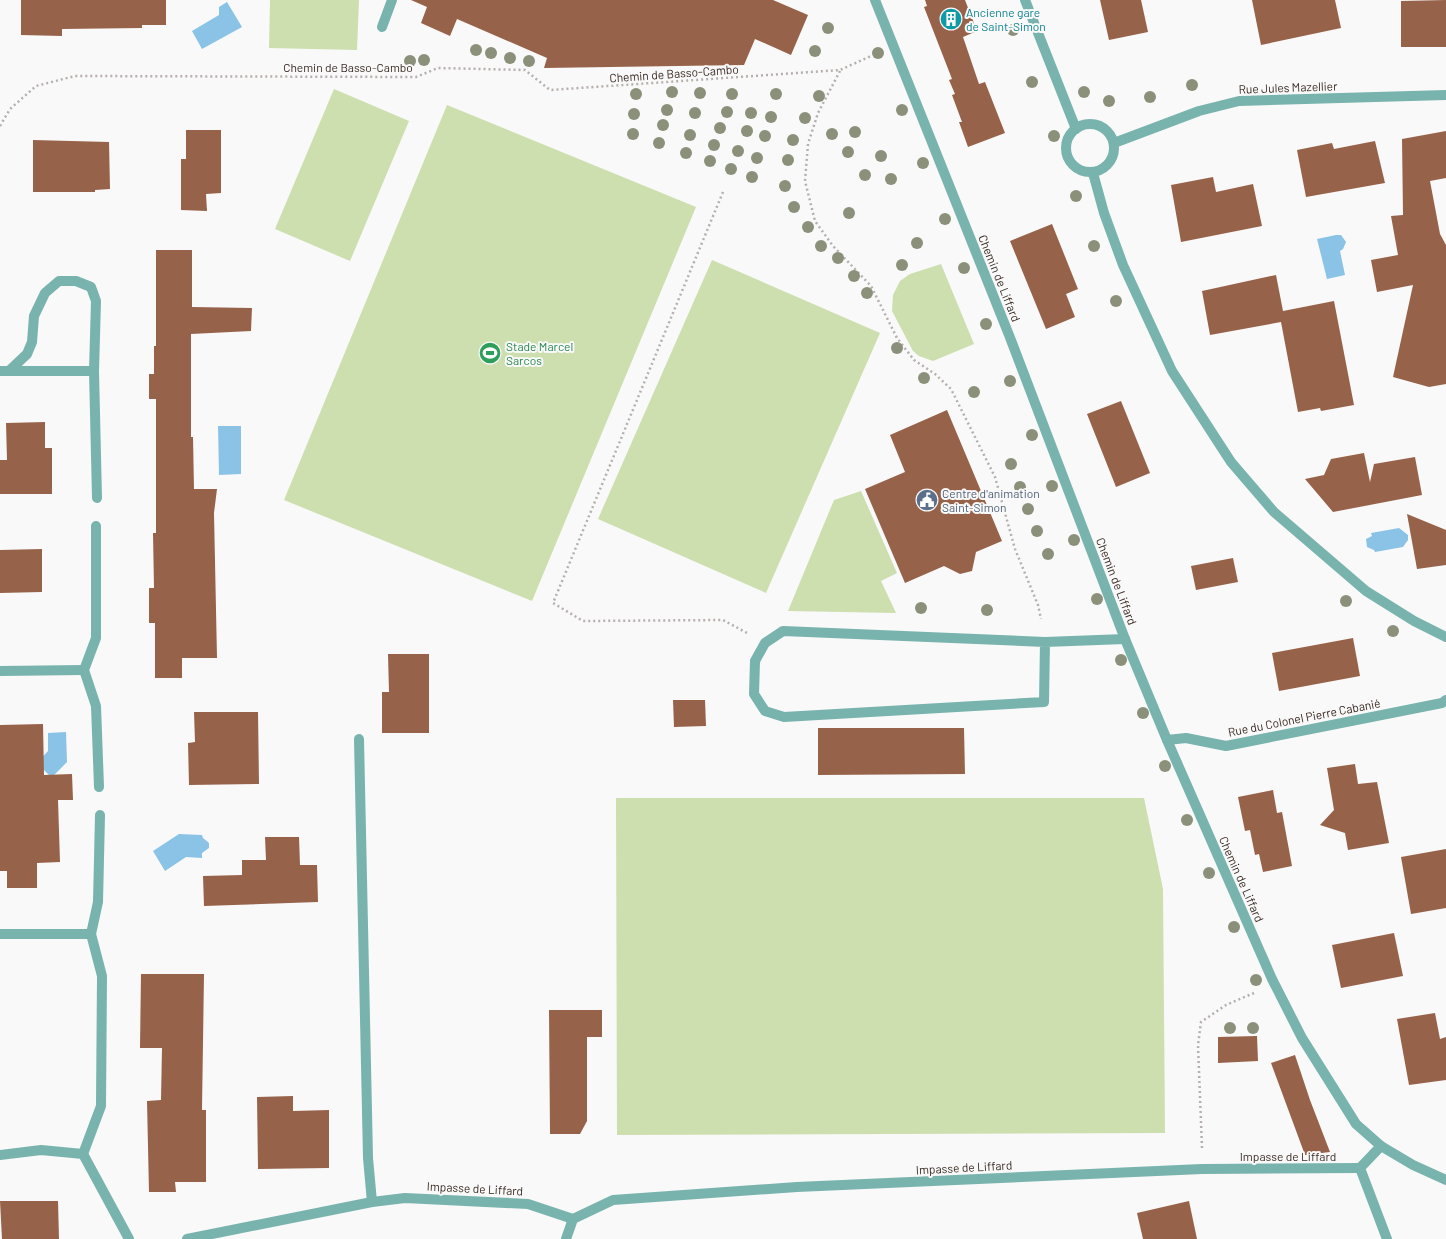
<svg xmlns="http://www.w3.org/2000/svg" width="1446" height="1239" font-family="Barlow,sans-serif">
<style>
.green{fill:#cddeaf}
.water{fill:#8ac3e6}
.building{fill:#97624a}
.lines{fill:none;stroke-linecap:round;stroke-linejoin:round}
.path{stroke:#b5b0ad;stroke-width:2.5;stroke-dasharray:2 3;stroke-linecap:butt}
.minor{stroke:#78b3ad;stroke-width:10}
.tree{fill:#8a907a}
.labels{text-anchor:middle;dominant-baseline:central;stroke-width:4;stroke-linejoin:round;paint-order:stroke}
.culture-label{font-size:12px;fill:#0d838f;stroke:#f9f9f9;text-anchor:start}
.street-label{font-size:12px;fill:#3a2b24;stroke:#f9f9f9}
.leisure-label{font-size:12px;fill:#27864d;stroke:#f9f9f9;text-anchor:start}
.service-label{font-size:12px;fill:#4e5e75;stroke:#f9f9f9;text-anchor:start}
</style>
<rect width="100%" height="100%" fill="#f9f9f9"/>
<!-- green -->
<g class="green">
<polygon points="270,0 359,0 357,50 269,48"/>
<polygon points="334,89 409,121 350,261 275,229"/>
<polygon points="447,105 696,207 532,601 284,500"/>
<polygon points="712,260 880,333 766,593 598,519"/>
<polygon points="941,264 974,344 933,361 919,356 913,351 892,311 893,295 900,281 910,274"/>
<polygon points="861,491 897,573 881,581 896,613 788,611 834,500"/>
<polygon points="616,798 1144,798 1163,889 1165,1133 617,1135"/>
</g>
<!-- water -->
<g class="water">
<polygon points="227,2 242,27 202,49 192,31 219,15 219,7"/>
<polygon points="1336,235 1341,235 1346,242 1343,249 1340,251 1345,275 1327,279 1317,239"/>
<polygon points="218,426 241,426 241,474 219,475"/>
<polygon points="1399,528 1408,535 1408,540 1403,547 1375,552 1374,550 1367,547 1366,539 1372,536 1371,533"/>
<polygon points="66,732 67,762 54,775 49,775 37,763 48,751 48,733"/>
<polygon points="179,834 202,835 203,838 209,843 209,848 202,853 202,858 186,857 165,871 153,851"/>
</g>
<!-- building -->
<g class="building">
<polygon points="21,0 166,0 166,25 142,25 142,28 62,29 62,36 21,35"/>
<polygon points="411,0 773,0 808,15 791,55 755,39 744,65 544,68 547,58 457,19 450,36 421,23 427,7"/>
<polygon points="925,0 965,0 977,31 963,37 979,84 985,82 1005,133 968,147 959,122 962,122 952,95 955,94 949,80 952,79 924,7 927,6"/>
<polygon points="1100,0 1141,0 1148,32 1109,40"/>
<polygon points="1252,0 1335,0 1341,28 1261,45"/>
<polygon points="1446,0 1446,47 1401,47 1401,1"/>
<polygon points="186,130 221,130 221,193 206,194 207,211 181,210 181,159 186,159"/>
<polygon points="1446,131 1446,178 1430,181 1440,234 1446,245 1446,384 1429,387 1393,377 1413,285 1377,292 1371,260 1398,255 1391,216 1403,215 1402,139"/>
<polygon points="33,140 109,142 110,189 95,190 95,192 33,192"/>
<polygon points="1375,141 1385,183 1306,197 1297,150 1332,143 1334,149"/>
<polygon points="1213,177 1216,192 1253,184 1262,226 1181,242 1171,185"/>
<polygon points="1052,224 1078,289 1066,294 1075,317 1046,329 1010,241"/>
<polygon points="156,250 192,250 192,307 252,308 251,331 191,334 191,437 193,437 194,489 217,489 214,513 217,658 182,658 182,678 155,678 155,623 149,623 149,588 154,588 153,533 156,533 156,399 149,399 149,374 154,374 154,346 156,346"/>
<polygon points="1276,275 1283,311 1334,301 1354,405 1321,411 1320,408 1298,412 1281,322 1210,335 1202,291"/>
<polygon points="1121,401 1150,473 1116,487 1087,414"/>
<polygon points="947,410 1002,541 976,552 972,571 960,574 944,566 905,583 865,489 905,472 890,435"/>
<polygon points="45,422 45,448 52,448 52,494 0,494 0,460 7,460 6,423"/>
<polygon points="1364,453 1370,482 1374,464 1415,457 1422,495 1333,512 1305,479 1324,475 1331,459"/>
<polygon points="1407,514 1446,530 1446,565 1417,569"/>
<polygon points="42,549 42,592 0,593 0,550"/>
<polygon points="1233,558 1238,582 1196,590 1191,566"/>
<polygon points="1353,638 1360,676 1279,691 1272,653"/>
<polygon points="388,654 429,654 429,733 382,733 382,692 389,692"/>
<polygon points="673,700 705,700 706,726 674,727"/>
<polygon points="194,712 258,712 259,784 189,785 188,743 195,742"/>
<polygon points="43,724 44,775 72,774 73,800 58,800 60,862 37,863 37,888 7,888 7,871 0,871 0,725"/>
<polygon points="818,728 964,728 965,774 818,775"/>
<polygon points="1355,764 1358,784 1377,782 1389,843 1348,850 1345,833 1320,825 1334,810 1327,768"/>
<polygon points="1273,790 1277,813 1282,812 1292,866 1263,872 1259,854 1255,855 1250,830 1245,831 1238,797"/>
<polygon points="265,837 299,837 300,865 317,865 318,902 204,906 203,876 242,875 242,860 266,860"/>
<polygon points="1446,849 1446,908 1411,914 1401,857"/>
<polygon points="1394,933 1403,976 1341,988 1332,945"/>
<polygon points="141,974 204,974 202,1110 206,1110 206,1182 175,1182 176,1192 149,1192 147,1101 161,1100 162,1048 140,1048"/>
<polygon points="549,1010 602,1010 602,1037 587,1037 587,1121 580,1134 550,1134"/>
<polygon points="1435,1013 1440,1039 1446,1037 1446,1080 1409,1085 1397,1019"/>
<polygon points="1257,1036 1258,1061 1218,1063 1218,1037"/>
<polygon points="1295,1055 1310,1100 1330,1152 1305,1155 1271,1063"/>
<polygon points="293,1096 293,1111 329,1110 329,1168 258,1169 257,1097"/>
<polygon points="0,1201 58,1201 59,1239 2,1239"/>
<polygon points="1189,1201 1197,1239 1143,1239 1137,1213"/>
</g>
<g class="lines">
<!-- path -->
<g class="path">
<polyline points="840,71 818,113 808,144 805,181 815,221 833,246 871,286 897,338 914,360 935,374 951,389 995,477 1015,549 1038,605 1041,619"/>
<polyline points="0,126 10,109 36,86 75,76 416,77 438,68 525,70 550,90 840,70 871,56"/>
<polyline points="723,192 553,603 583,621 723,620 747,633"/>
<polyline points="1202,1148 1198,1045 1201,1022 1226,1005 1254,993"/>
</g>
<!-- minor -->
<g class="minor">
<polyline points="875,0 1009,335 1125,639 1167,740 1272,979 1302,1038 1356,1124 1381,1146 1413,1165 1446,1180"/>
<polyline points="1025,0 1076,129"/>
<polyline points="382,27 392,0"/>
<circle cx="1090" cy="148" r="24"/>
<polyline points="1114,143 1199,111 1239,101 1446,95"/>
<polyline points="1093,173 1104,213 1123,265 1172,371 1231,462 1274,512 1366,591 1414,621 1446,637"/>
<polyline points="0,371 94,371 97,498"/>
<polyline points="9,371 27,354 32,342 34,316 45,293 59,281 76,281 91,287 96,301 94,371"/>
<polyline points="96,526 96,638 84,670 96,706 99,787"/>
<polyline points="1045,642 1044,702 784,717 765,711 754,694 755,661 765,643 783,631 1045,642 1125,639"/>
<polyline points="0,671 84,670"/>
<polyline points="359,739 368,1158 372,1202"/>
<polyline points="1167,740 1186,738 1226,746 1442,703 1446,700"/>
<polyline points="0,934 91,934 102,976 101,1106 83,1154"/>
<polyline points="91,934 98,902 100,815"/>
<polyline points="1381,1146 1360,1168 1387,1239"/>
<polyline points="0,1155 41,1150 83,1154 129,1239"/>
<polyline points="187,1239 372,1202 405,1198 528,1204 573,1219"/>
<polyline points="566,1239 573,1219 613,1200 797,1187 1202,1169 1360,1168"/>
</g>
</g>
<!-- trees -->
<g class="tree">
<circle cx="828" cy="28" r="6"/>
<circle cx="1013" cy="30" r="6"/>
<circle cx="476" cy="50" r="6"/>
<circle cx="815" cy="51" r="6"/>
<circle cx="491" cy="53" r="6"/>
<circle cx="878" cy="53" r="6"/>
<circle cx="510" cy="58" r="6"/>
<circle cx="424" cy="60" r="6"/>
<circle cx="410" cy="61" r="6"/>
<circle cx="529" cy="61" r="6"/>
<circle cx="1032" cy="82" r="6"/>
<circle cx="1192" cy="85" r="6"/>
<circle cx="672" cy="92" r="6"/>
<circle cx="1084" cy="92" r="6"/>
<circle cx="700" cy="93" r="6"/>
<circle cx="636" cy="94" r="6"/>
<circle cx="732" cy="94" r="6"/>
<circle cx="776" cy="94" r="6"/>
<circle cx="819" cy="96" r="6"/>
<circle cx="1150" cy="97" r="6"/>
<circle cx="1109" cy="101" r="6"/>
<circle cx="667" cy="110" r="6"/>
<circle cx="902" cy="110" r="6"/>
<circle cx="727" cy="112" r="6"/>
<circle cx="695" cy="113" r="6"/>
<circle cx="751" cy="113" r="6"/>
<circle cx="634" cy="114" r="6"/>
<circle cx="771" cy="117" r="6"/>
<circle cx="805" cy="118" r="6"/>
<circle cx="663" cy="125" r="6"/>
<circle cx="720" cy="128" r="6"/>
<circle cx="747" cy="131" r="6"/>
<circle cx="855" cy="132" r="6"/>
<circle cx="633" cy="134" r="6"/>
<circle cx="832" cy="134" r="6"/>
<circle cx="690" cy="135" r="6"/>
<circle cx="765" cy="136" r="6"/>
<circle cx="1054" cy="136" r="6"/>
<circle cx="793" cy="140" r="6"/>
<circle cx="659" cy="143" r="6"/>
<circle cx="714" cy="145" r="6"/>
<circle cx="738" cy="151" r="6"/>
<circle cx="848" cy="152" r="6"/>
<circle cx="686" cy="153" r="6"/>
<circle cx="881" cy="156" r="6"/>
<circle cx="757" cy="158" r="6"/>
<circle cx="788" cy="160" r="6"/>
<circle cx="710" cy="161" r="6"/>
<circle cx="923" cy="163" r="6"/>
<circle cx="731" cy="169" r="6"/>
<circle cx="865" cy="175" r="6"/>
<circle cx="752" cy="177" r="6"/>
<circle cx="891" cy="179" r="6"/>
<circle cx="785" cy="186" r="6"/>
<circle cx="1076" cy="196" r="6"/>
<circle cx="794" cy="207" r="6"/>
<circle cx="849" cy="213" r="6"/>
<circle cx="945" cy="219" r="6"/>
<circle cx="808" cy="227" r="6"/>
<circle cx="917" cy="243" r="6"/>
<circle cx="821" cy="246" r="6"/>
<circle cx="1094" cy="246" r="6"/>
<circle cx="838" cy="258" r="6"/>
<circle cx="902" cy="265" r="6"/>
<circle cx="964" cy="268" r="6"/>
<circle cx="854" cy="276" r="6"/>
<circle cx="867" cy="293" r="6"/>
<circle cx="1116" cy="301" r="6"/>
<circle cx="986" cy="324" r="6"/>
<circle cx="897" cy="348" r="6"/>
<circle cx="924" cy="378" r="6"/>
<circle cx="1010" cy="381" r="6"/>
<circle cx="974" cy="392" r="6"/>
<circle cx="1032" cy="435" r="6"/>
<circle cx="1011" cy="464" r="6"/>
<circle cx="1052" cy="486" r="6"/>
<circle cx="1020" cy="487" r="6"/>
<circle cx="1028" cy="509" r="6"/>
<circle cx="1037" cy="531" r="6"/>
<circle cx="1074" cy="540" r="6"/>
<circle cx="1048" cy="554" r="6"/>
<circle cx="1097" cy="599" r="6"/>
<circle cx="1346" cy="601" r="6"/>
<circle cx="921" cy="608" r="6"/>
<circle cx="987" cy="610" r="6"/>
<circle cx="1393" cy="631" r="6"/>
<circle cx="1121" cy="660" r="6"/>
<circle cx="1143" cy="713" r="6"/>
<circle cx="1165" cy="766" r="6"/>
<circle cx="1187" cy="820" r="6"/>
<circle cx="1209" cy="873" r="6"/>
<circle cx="1234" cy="927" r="6"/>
<circle cx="1256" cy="980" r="6"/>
<circle cx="1230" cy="1028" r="6"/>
<circle cx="1253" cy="1028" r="6"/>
</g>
<!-- icons -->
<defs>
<g id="building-disc" transform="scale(1.15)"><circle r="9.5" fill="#0f9aa8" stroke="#f9f9f9"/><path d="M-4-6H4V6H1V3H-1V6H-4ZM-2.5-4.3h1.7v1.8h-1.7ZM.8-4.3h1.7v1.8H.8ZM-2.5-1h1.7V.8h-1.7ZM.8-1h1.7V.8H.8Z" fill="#fff"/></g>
<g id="stadium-disc" transform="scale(1.15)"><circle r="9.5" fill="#2e9e5b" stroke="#f9f9f9"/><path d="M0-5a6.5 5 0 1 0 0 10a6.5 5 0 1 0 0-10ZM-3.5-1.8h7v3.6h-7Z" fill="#fff"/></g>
<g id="civic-disc" transform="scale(1.15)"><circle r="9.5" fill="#5c6f8a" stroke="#f9f9f9"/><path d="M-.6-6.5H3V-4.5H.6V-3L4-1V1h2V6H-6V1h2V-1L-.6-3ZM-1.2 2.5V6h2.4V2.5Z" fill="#fff"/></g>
</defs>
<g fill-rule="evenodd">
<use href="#building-disc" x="951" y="19"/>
<use href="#stadium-disc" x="490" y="353"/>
<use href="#civic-disc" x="927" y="500"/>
</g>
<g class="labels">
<!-- culture labels -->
<g class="culture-label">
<text x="966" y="12">Ancienne gare<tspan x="966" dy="14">de Saint-Simon</tspan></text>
</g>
<!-- street labels -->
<g class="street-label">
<text x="348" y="67">Chemin de Basso-Cambo</text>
<text transform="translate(674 73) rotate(-4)">Chemin de Basso-Cambo</text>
<text transform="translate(1288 87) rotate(-2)">Rue Jules Mazellier</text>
<text transform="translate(1000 278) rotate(68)">Chemin de Liffard</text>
<text transform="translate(1117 581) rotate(69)">Chemin de Liffard</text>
<text transform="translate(1304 717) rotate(-11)">Rue du Colonel Pierre Cabanié</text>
<text transform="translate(1242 879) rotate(66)">Chemin de Liffard</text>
<text x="1288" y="1156">Impasse de Liffard</text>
<text transform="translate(964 1167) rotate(-3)">Impasse de Liffard</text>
<text transform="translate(475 1188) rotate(3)">Impasse de Liffard</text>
</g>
<!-- leisure labels -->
<g class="leisure-label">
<text x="506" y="346">Stade Marcel<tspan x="506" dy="14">Sarcos</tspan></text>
</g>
<!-- service labels -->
<g class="service-label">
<text x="942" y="493">Centre d'animation<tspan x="942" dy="14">Saint-Simon</tspan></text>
</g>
</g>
</svg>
